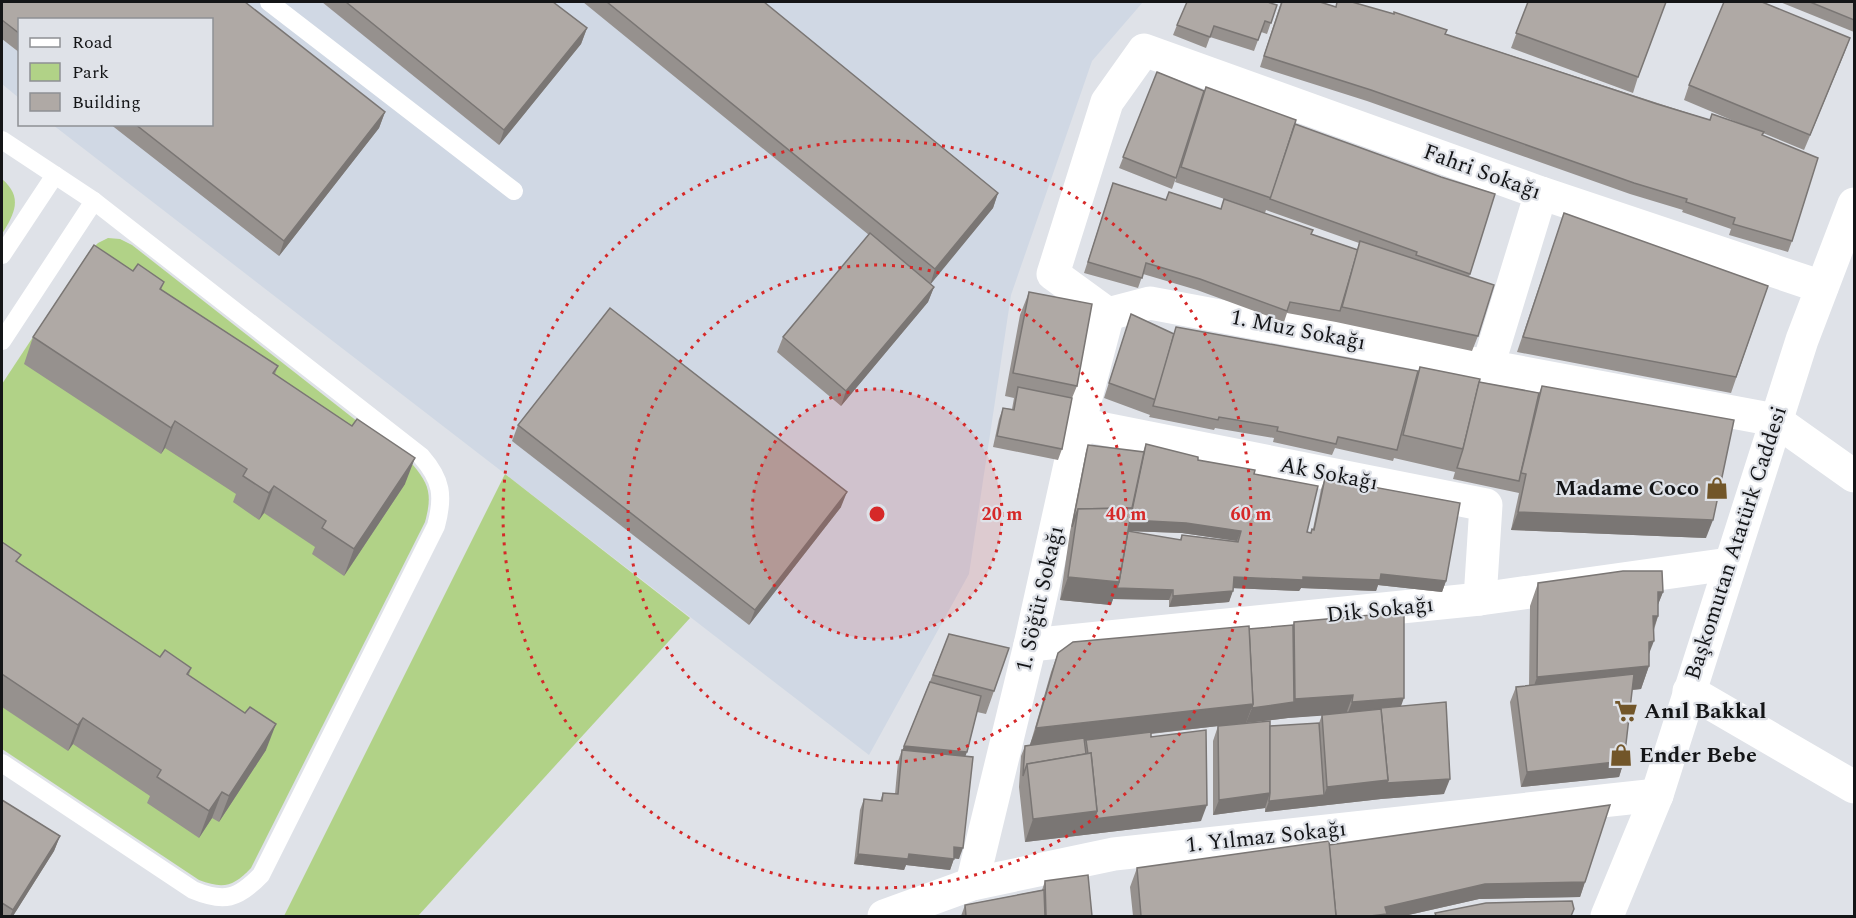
<svg xmlns="http://www.w3.org/2000/svg" width="1856" height="918" font-family="Spectral,serif">
<style>
.built{fill:#d0d8e4}
.green{fill:#b1d287}
.lines{fill:none;stroke-linecap:round;stroke-linejoin:round}
.lane{stroke:#fff;stroke-width:18}
.street{stroke:#fff;stroke-width:33}
.secondary{stroke:#fff;stroke-width:33}
.wall{fill:#96918e;fill-rule:evenodd}
.shaded-wall{fill:#7a7674}
.building{fill:#afa9a5;stroke:#7a7674;stroke-width:1.5}
.ring{fill:none;stroke:#d62828;stroke-width:3;stroke-dasharray:3 6}
.labels{text-anchor:middle;dominant-baseline:central;stroke-width:4.5;stroke-linejoin:round;paint-order:stroke}
.street-label{font-size:22px;fill:#141517;stroke:#dfe2e8}
.poi-label{font-size:22px;font-weight:bold;fill:#141517;stroke:#dfe2e8;text-anchor:start}
.centre{fill:#d62828;stroke:#dfe2e8;stroke-width:3}
.ring-label{font-size:18px;text-anchor:middle;font-weight:bold;fill:#d62828;stroke:#dfe2e8;stroke-width:4.5;stroke-linejoin:round;paint-order:stroke}
</style>
<rect width="100%" height="100%" fill="#dfe2e8"/>
<!-- built -->
<polygon class="built" points="2,2 1143,2 1092,61 1011,295 969,574 869,755 53,125 212,124 212,20 20,20 19,98 2,84"/>
<!-- green -->
<g class="green">
<path d="M2 179C23 197 15 213 2 234Z"/>
<path d="M108 238 120 239 132 245 413 465C430 485 432 496 425 522L251 868C233 887 223 889 199 880L2 749V384L89 252 98 243Z"/>
<polygon points="505,474 690,618 418,916 284,916"/>
</g>
<g class="lines">
<!-- lane -->
<g class="lane">
<polyline points="269,2 514,191"/>
<path d="M2 140 94 201 421 456C442 480 444 496 436 526L261 875C238 899 224 903 193 890L2 763"/>
<polyline points="2,255 55,175"/>
<polyline points="2,341 94,201"/>
</g>
<!-- street -->
<g class="street">
<polyline points="1108,314 1053,274 1107,102 1144,50 1541,193 1822,287"/>
<polyline points="1108,314 1150,303 1775,420 1854,476"/>
<polyline points="1488,366 1541,193"/>
<polyline points="1079,424 1486,505 1480,599"/>
<polyline points="1030,645 1480,599 1729,564"/>
<polyline points="1689,691 1854,787"/>
<polyline points="972,884 1030,645 1079,424 1108,314"/>
<polyline points="884,916 972,884 1114,854 1657,795"/>
</g>
<!-- secondary -->
<polyline class="secondary" points="1607,916 1657,795 1802,340 1854,204"/>
</g>
<!-- wall -->
<g class="wall">
<polygon points="2,2 385,112 379,128 279,256 110,124 212,124 20,20 20,53 2,39"/>
<polygon points="322,2 553,2 587,28 581,44 499,145"/>
<polygon points="583,2 764,2 998,193 993,208 930,284 934,287 928,302 841,406 777,352 783,337 869,235"/>
<polygon points="1281,2 1335,7 1445,34 1710,120 1741,124 1684,100 1689,85 1850,38 1804,150 1763,133 1762,135 1792,241 1788,252 1729,235 1731,229 1682,212 1683,210 1630,194 1367,101 1260,67"/>
<polygon points="1528,2 1638,77 1633,93 1511,48"/>
<polygon points="1780,2 1854,2 1854,32"/>
<polygon points="1270,3 1277,5 1267,34 1261,32 1254,51 1210,37 1206,48 1173,35 1177,25"/>
<polygon points="1157,72 1204,91 1441,177 1495,194 1469,277 1478,336 1472,351 1336,322 1287,313 1284,322 1197,290 1143,274 1138,288 1084,273 1113,183 1166,200 1220,209 1311,234 1357,250 1359,243 1266,210 1265,213 1175,182 1181,164 1172,189 1119,168"/>
<polygon points="1564,213 1768,286 1731,393 1517,352"/>
<polygon points="133,271 164,282 161,290 278,366 275,374 405,484 344,576 312,554 315,547 264,513 259,520 233,502 236,494 165,448 161,454 24,364 33,337"/>
<polygon points="1029,292 1077,386 1072,398 1062,449 1058,460 993,447 999,419 1003,408 1012,409 1014,398 1005,396 1020,315"/>
<polygon points="1131,314 1174,334 1416,379 1420,367 1479,382 1539,393 1542,386 1706,538 1511,530 1519,493 1453,479 1455,472 1394,458 1393,461 1335,448 1332,455 1273,442 1274,438 1215,428 1214,430 1149,417 1150,415 1104,398"/>
<polygon points="518,425 841,507 749,625 512,441"/>
<path d="M1146 444 1198 460 1254 474 1307 532 1311 533 1313 529 1321 489 1325 478 1446 581 1442 592 1378 585 1376 591 1301 588 1299 591 1233 588 1229 602 1169 607V600L1113 599 1111 605 1060 600 1070 532 1086 451 1088 445 1143 452ZM1128 531 1182 533 1237 541 1182 535 1180 540Z"/>
<polygon points="2,542 18,562 160,657 191,668 189,675 266,750 219,822 212,818 199,838 147,803 150,796 73,744 68,751 2,707"/>
<polygon points="1538,583 1663,592 1658,604 1658,616 1654,630 1649,654 1649,666 1641,689 1632,690 1624,761 1619,777 1521,787 1510,702 1516,687 1529,686 1530,606"/>
<path d="M1294 622 1401 706 1444 794 1381 799 1265 812V807V808L1213 815V741L1218 726 1151 734V737L1201 821 1025 842 1019 787 1021 756 1025 746 1030 745 1051 672 1058 653 1249 629 1293 625ZM1322 715 1319 723 1270 726 1246 723 1288 718Z"/>
<polygon points="949,634 994,691 986,714 977,712 965,756 959,859 954,858 950,870 906,865 904,870 854,864 860,810 864,799 880,801 883,793 895,794 898,761"/>
<polygon points="2,800 60,836 54,851 13,916 2,916"/>
<polygon points="1329,845 1585,882 1580,897 1479,899 1404,916 1133,916 1130,887 1137,868"/>
<polygon points="1045,881 1092,916 961,916 965,905 1042,890"/>
</g>
<!-- shaded-wall -->
<g class="shaded-wall">
<polygon points="587,28 581,44 499,145 504,130"/>
<polygon points="1850,38 1844,54 1804,150 1810,135"/>
<polygon points="385,112 379,128 279,256 284,241"/>
<polygon points="998,193 993,208 930,285 935,269"/>
<polygon points="934,287 928,302 841,406 846,391"/>
<polygon points="175,421 165,448 161,454 171,428"/>
<polygon points="415,458 405,484 344,576 354,549"/>
<polygon points="274,486 264,513 259,520 269,493"/>
<polygon points="847,492 841,507 749,625 755,610"/>
<polygon points="1518,512 1713,520 1706,538 1511,530"/>
<polygon points="1130,520 1186,523 1241,531 1237,541 1182,533 1126,531"/>
<polygon points="1381,574 1446,581 1442,592 1378,585 1376,591 1301,588 1299,591 1230,588 1234,577 1303,577"/>
<polygon points="1068,577 1119,582 1173,590 1169,600 1113,599 1111,605 1060,600"/>
<polygon points="1233,591 1229,602 1169,607 1173,596"/>
<polygon points="1658,592 1663,592 1654,615"/>
<polygon points="1653,616 1658,616 1650,639"/>
<polygon points="1654,641 1645,664 1649,642"/>
<polygon points="1649,666 1641,689 1529,700 1537,677"/>
<polygon points="1353,695 1346,714 1288,718 1246,723 1252,708 1294,702 1295,699"/>
<polygon points="1404,698 1397,717 1345,721 1352,702"/>
<polygon points="1253,704 1246,723 1029,747 1036,728"/>
<polygon points="83,718 73,744 68,751 78,725"/>
<polygon points="276,724 266,750 219,822 229,796"/>
<polygon points="904,746 967,752 961,768 902,750 898,761"/>
<polygon points="1624,761 1619,777 1521,787 1527,772"/>
<polygon points="1450,779 1444,794 1381,799 1265,812 1269,801 1324,795 1327,787 1388,780"/>
<polygon points="222,792 212,818 199,838 209,811"/>
<polygon points="1270,793 1265,808 1213,815 1219,800"/>
<polygon points="1207,805 1201,821 1025,842 1033,819 1097,811"/>
<polygon points="60,836 54,851 13,916 10,916 13,910"/>
<polygon points="954,847 963,848 959,859 951,858"/>
<polygon points="858,854 909,854 954,859 950,870 906,865 904,870 854,864"/>
<polygon points="1585,882 1580,897 1479,899 1404,916 1370,916 1385,907 1485,884"/>
</g>
<!-- building -->
<g class="building">
<polygon points="2,2 245,2 385,112 284,241 135,124 212,124 212,20 20,20 20,34 2,20"/>
<polygon points="346,2 553,2 587,28 504,130"/>
<polygon points="607,2 764,2 998,193 935,269"/>
<polygon points="1187,2 1271,2 1270,3 1277,5 1271,23 1265,21 1258,40 1214,26 1210,37 1177,25"/>
<polygon points="1282,2 1320,2 1336,7 1337,2 1352,2 1394,14 1394,12 1447,30 1445,34 1657,104 1710,120 1712,114 1764,132 1762,135 1818,158 1792,241 1733,224 1735,218 1686,202 1687,199 1634,183 1371,90 1264,56"/>
<polygon points="1528,2 1666,2 1638,77 1516,33"/>
<polygon points="1724,2 1762,2 1850,38 1810,135 1689,85"/>
<polygon points="1810,2 1854,2 1854,20"/>
<polygon points="1157,72 1204,91 1176,178 1123,157"/>
<polygon points="1206,87 1296,120 1271,198 1181,167"/>
<polygon points="1295,124 1441,177 1495,194 1470,274 1416,255 1417,252 1270,199"/>
<polygon points="1113,183 1166,200 1169,192 1221,209 1224,199 1313,230 1311,234 1358,250 1340,311 1290,302 1287,311 1200,279 1146,263 1142,278 1088,262"/>
<polygon points="1564,213 1768,286 1736,377 1523,337"/>
<polygon points="870,233 934,287 846,391 783,337"/>
<polygon points="1360,241 1494,285 1478,336 1342,307"/>
<polygon points="94,245 133,271 138,264 164,282 160,289 278,366 273,373 352,426 357,419 415,458 354,549 322,528 326,521 274,486 269,493 243,476 247,469 175,421 171,428 33,337"/>
<polygon points="1029,292 1092,304 1077,386 1013,373"/>
<polygon points="610,308 847,492 755,610 518,425"/>
<polygon points="1131,314 1174,334 1156,400 1109,383"/>
<polygon points="1176,327 1418,371 1397,450 1338,437 1336,444 1277,431 1278,427 1219,417 1218,420 1153,406"/>
<polygon points="1420,367 1480,379 1463,449 1403,435"/>
<polygon points="1479,382 1539,393 1519,481 1457,468 1463,449"/>
<polygon points="1542,386 1734,420 1713,520 1518,512 1526,474 1521,473"/>
<polygon points="1018,387 1072,398 1062,449 997,436 1003,408 1014,410"/>
<polygon points="1146,444 1198,457 1198,460 1255,470 1254,474 1318,486 1307,532 1311,533 1312,529 1314,530 1325,478 1460,503 1446,581 1381,574 1380,580 1303,577 1303,580 1234,577 1233,591 1173,596 1173,590 1117,588 1119,582 1128,531 1181,540 1182,535 1238,542 1241,531 1186,523 1130,520"/>
<polygon points="1088,445 1144,452 1132,508 1078,509 1072,527"/>
<polygon points="1132,508 1119,582 1068,577 1078,509"/>
<polygon points="2,542 21,555 16,561 160,657 165,650 191,668 187,674 245,713 250,707 276,724 229,796 222,792 209,811 157,777 161,770 83,718 78,725 2,674"/>
<polygon points="1623,571 1662,571 1663,592 1658,592 1658,616 1653,616 1654,641 1649,642 1649,666 1537,677 1538,583"/>
<polygon points="1404,612 1404,698 1352,702 1353,695 1295,699 1294,622"/>
<polygon points="1293,625 1294,702 1252,708 1253,704 1249,629"/>
<polygon points="1249,626 1253,704 1036,728 1058,653 1073,642"/>
<polygon points="949,634 1009,648 994,691 933,675"/>
<polygon points="1634,674 1624,761 1527,772 1516,687"/>
<polygon points="930,682 981,696 967,752 904,746"/>
<polygon points="1446,702 1450,779 1387,783 1388,780 1381,709 1380,708"/>
<polygon points="1381,709 1388,780 1327,787 1322,715"/>
<polygon points="1270,721 1270,793 1219,800 1218,726"/>
<polygon points="1319,723 1324,795 1269,801 1270,793 1270,726"/>
<polygon points="1206,730 1207,805 1094,819 1097,811 1091,753 1088,754 1086,740 1151,732 1151,737"/>
<polygon points="1084,738 1086,754 1027,764 1023,776 1025,746"/>
<polygon points="902,750 973,757 963,848 954,847 954,859 909,854 908,859 858,854 864,799 882,801 883,793 898,794"/>
<polygon points="1091,753 1097,811 1033,819 1027,764"/>
<polygon points="2,800 60,836 13,910 2,903"/>
<polygon points="1610,805 1585,882 1485,884 1385,907 1387,914 1370,916 1336,916 1329,845"/>
<polygon points="1329,841 1336,916 1141,916 1137,868"/>
<polygon points="1088,875 1092,916 1046,916 1045,881"/>
<polygon points="1044,890 1045,916 966,916 965,905"/>
<polygon points="1572,901 1574,909 1571,916 1436,916 1435,913 1486,903"/>
</g>
<!-- distance rings -->
<circle cx="877" cy="514" r="125" fill="#d62828" fill-opacity=".12"/>
<g class="ring">
<circle cx="877" cy="514" r="125"/>
<circle cx="877" cy="514" r="249"/>
<circle cx="877" cy="514" r="374"/>
</g>
<!-- icons -->
<defs>
<g id="shop-bare" transform="scale(1.8)"><path d="M-5-2.5h2.3a2.7 3.5 0 0 1 5.4 0H5L5.5 6h-11ZM-1.5-2.5h3a1.5 2.3 0 0 0-3 0Z" fill="#725629" stroke="#dfe2e8" stroke-width="2.5" paint-order="stroke"/></g>
<g id="supermarket-bare" transform="scale(1.8)"><path d="M-6-5.5h2.5l.6 2H6L4.5 2H-2.5L-4.4-4H-6ZM-1.5 3.2a1.3 1.3 0 1 0 .1 0ZM3 3.2a1.3 1.3 0 1 0 .1 0Z" fill="#725629" stroke="#dfe2e8" stroke-width="2.5" paint-order="stroke"/></g>
</defs>
<g fill-rule="evenodd">
<use href="#shop-bare" x="1717" y="488"/>
<use href="#supermarket-bare" x="1626" y="711"/>
<use href="#shop-bare" x="1621" y="755"/>
</g>
<g class="labels">
<!-- street labels -->
<g class="street-label">
<text transform="translate(1482 172) rotate(20)">Fahri Sokağı</text>
<text transform="translate(1298 330) rotate(11)">1. Muz Sokağı</text>
<text transform="translate(1329 474) rotate(11)">Ak Sokağı</text>
<text transform="translate(1736 543) rotate(-72)">Başkomutan Atatürk Caddesi</text>
<text transform="translate(1040 599) rotate(-77)">1. Söğüt Sokağı</text>
<text transform="translate(1380 610) rotate(-6)">Dik Sokağı</text>
<text transform="translate(1266 837) rotate(-6)">1. Yılmaz Sokağı</text>
</g>
<!-- poi labels -->
<g class="poi-label">
<text x="1699" y="488" text-anchor="end">Madame Coco</text>
<text x="1644" y="711">Anıl Bakkal</text>
<text x="1639" y="755">Ender Bebe</text>
</g>
</g>
<circle cx="877" cy="514" r="9" class="centre"/>
<g class="ring-label">
<text x="1002" y="520">20 m</text>
<text x="1126" y="520">40 m</text>
<text x="1251" y="520">60 m</text>
</g>
<!-- border -->
<rect width="1856" height="918" fill="none" stroke="#141517" stroke-width="6"/>
<!-- legend -->
<rect x="18" y="18" width="195" height="108" fill="#dfe2e8" stroke="#8e9094" stroke-width="1.5"/>
<rect x="30" y="38" width="30" height="9" fill="#ffffff" stroke="#8e9094" stroke-width="1.5"/>
<text x="72" y="48" font-size="18" fill="#141517">Road</text>
<rect x="30" y="63" width="30" height="18" fill="#b1d287" stroke="#8e9094" stroke-width="1.5"/>
<text x="72" y="78" font-size="18" fill="#141517">Park</text>
<rect x="30" y="93" width="30" height="18" fill="#afa9a5" stroke="#8e9094" stroke-width="1.5"/>
<text x="72" y="108" font-size="18" fill="#141517">Building</text>
</svg>
